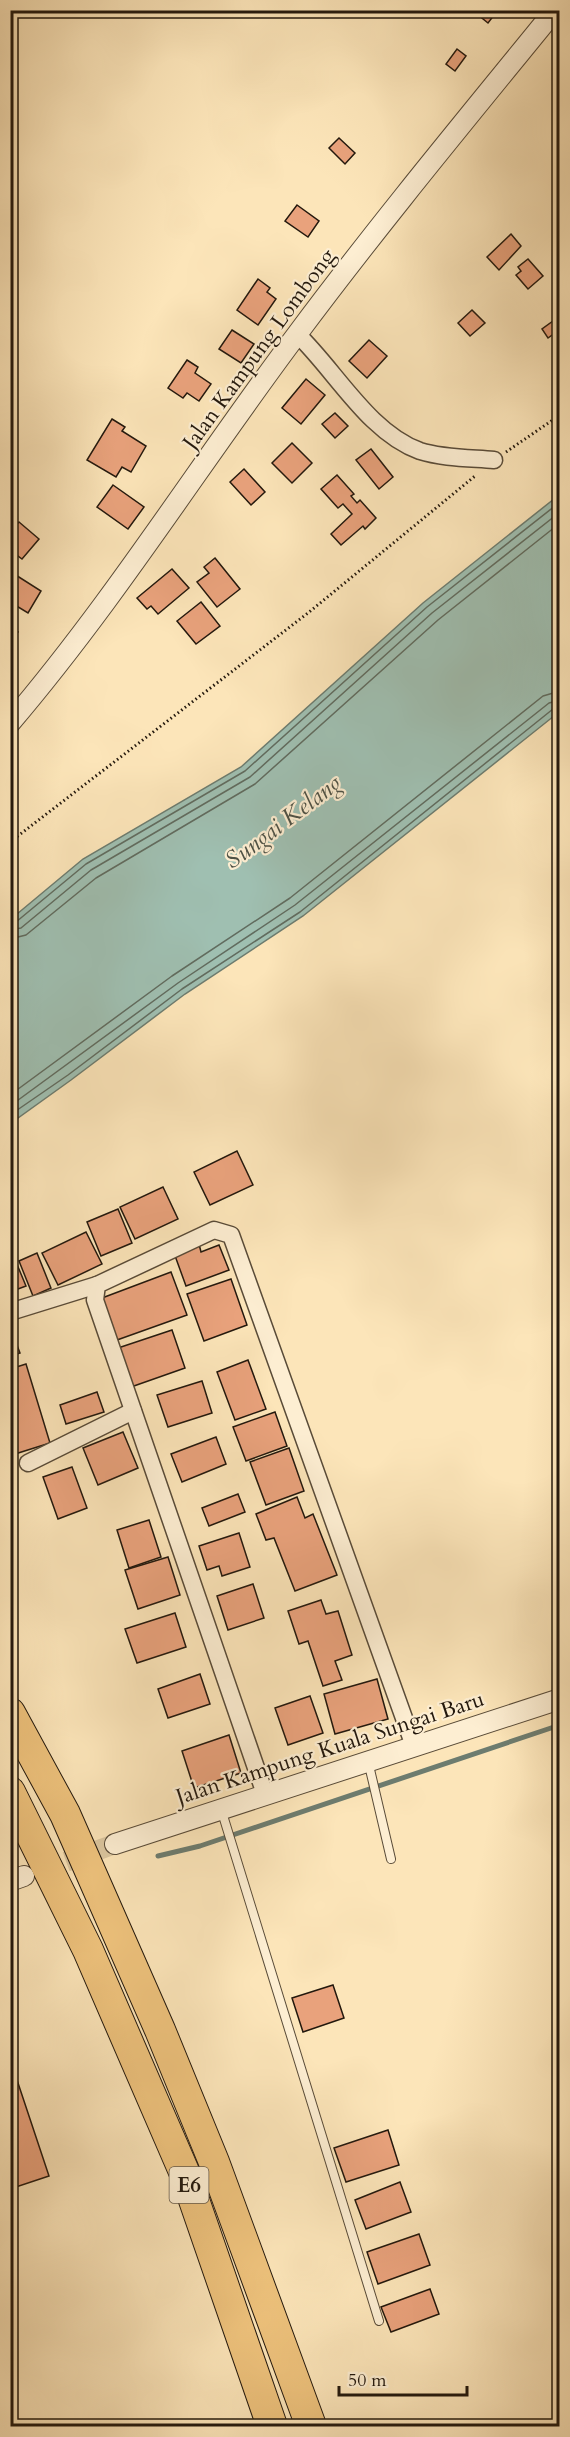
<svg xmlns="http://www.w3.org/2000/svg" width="570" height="2437" font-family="Cardo,serif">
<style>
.water{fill:#9fbfb1;stroke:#6d7c6f;stroke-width:1.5}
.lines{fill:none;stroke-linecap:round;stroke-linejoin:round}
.shore{stroke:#616c5f;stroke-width:1.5}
.stream{stroke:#6d7c6f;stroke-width:5}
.building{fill:#e9a27c;stroke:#23180d;stroke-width:1.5}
.tertiary-tunnel{stroke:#dbc69f;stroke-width:20;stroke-dasharray:20 10;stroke-linecap:butt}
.service-casing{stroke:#594b38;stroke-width:10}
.minor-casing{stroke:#594b38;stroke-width:19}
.tertiary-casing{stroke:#594b38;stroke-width:22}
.motorway-casing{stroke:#23180d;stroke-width:32}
.path{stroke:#23180d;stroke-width:3;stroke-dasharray:1.5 3;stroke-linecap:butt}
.service{stroke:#fdeed2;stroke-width:8}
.minor{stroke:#fdeed2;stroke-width:16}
.tertiary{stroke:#fdeed2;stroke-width:20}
.motorway{stroke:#eec27c;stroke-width:30}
.labels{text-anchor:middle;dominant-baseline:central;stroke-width:4.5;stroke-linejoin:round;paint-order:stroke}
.shield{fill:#fdeed2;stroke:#645848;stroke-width:1.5}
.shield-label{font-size:21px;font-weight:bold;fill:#23180d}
.street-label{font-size:22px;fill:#23180d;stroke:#fdeed2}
.water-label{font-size:24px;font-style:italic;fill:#4e5246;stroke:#fdeed2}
</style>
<rect width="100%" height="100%" fill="#fce5b9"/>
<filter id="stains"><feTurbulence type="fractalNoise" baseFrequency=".00333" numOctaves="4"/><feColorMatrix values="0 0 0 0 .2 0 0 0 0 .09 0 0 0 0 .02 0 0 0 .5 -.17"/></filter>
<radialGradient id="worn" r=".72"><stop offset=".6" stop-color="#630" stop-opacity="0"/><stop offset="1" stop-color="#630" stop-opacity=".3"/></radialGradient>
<!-- water -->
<polygon class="water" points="559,495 559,712 303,916 185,994 71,1080 11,1123 11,919 83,859 241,767 423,603"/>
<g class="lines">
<!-- shore -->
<g class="shore">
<polyline points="10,923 16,922 86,864 245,771 427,607 560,502"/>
<polyline points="10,930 21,928 91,870 250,777 432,613 560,512"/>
<polyline points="10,939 26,935 96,878 255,784 438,620 560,523"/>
<polyline points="10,1095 172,976 290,898 543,696 560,691"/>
<polyline points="10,1106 178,983 295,905 549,703 560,700"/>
<polyline points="10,1115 68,1075 182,989 300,912 553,709 560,707"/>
</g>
<!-- stream -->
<polyline class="stream" points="158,1856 200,1846 560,1725"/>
</g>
<!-- building -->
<g class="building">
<polygon points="472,10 498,10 488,23"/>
<polygon points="457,49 466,56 455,71 446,64"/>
<polygon points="339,138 355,153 345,164 329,148"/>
<polygon points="297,205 319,221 308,237 285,221"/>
<polygon points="511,234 521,246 499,270 487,257"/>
<polygon points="528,259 543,276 528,289 516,275 521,271 518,267"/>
<polygon points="258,279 270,288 267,292 276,299 258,325 237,310"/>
<polygon points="472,310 485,323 470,336 458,323"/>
<polygon points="553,321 559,330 548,338 542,329"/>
<polygon points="232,330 254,344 241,363 219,349"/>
<polygon points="369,340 387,356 367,378 349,361"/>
<polygon points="187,360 198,367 195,373 211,384 199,401 187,393 183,398 168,388"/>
<polygon points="306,379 325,395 301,424 282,408"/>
<polygon points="335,413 348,426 335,438 322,424"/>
<polygon points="112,419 125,427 122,431 146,446 131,472 122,467 116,477 87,460"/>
<polygon points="292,443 312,463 292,483 272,463"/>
<polygon points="371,449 393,477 379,489 356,460"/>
<polygon points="244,469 265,492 251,505 230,482"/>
<polygon points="337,475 354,494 351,496 357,503 360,500 376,518 365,529 363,526 341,545 331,534 352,514 343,504 338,508 321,489"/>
<polygon points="113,485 144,507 128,529 97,507"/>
<polygon points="19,522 39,539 22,559 10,550 10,531"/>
<polygon points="215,558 240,589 217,607 197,582 209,573 204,567"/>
<polygon points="172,569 189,588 158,614 151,606 147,609 137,598"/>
<polygon points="11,572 41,591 28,613 10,602"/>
<polygon points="201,602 220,626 196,644 177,621"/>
<polygon points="10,627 18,632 10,643"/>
<polygon points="237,1151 253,1185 210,1205 194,1172"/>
<polygon points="163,1187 178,1219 135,1239 120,1207"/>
<polygon points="118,1209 132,1243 101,1256 87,1222"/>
<polygon points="86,1232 102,1264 58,1285 42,1253"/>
<polygon points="199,1244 201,1252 219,1245 229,1270 186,1286 174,1253"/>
<polygon points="37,1253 51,1288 33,1296 19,1261"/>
<polygon points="16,1262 26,1286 10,1292 10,1265"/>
<polygon points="171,1272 187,1315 117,1340 102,1298"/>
<polygon points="231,1279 247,1325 204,1341 187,1294"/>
<polygon points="10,1327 20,1353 10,1356"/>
<polygon points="172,1330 185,1368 131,1387 118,1348"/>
<polygon points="248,1360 266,1409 235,1420 217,1372"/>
<polygon points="26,1364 50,1443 15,1454 10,1439 10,1369"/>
<polygon points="202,1381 212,1413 168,1427 157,1395"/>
<polygon points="97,1392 104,1412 66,1424 60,1405"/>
<polygon points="275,1412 287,1446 246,1461 233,1427"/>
<polygon points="123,1432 138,1468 98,1485 83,1448"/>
<polygon points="216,1437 226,1464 182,1482 171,1454"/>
<polygon points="289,1448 304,1491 266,1505 250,1462"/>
<polygon points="72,1467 87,1508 58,1519 43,1477"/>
<polygon points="238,1494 245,1512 209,1526 202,1508"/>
<polygon points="297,1497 305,1518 313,1514 337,1575 295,1591 274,1538 266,1540 256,1514"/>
<polygon points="149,1520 161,1557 129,1568 117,1530"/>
<polygon points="239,1533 250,1567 222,1576 219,1566 207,1570 199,1546"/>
<polygon points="168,1557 180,1595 138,1609 125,1570"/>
<polygon points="253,1584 264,1618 228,1630 217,1596"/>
<polygon points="321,1600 326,1614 338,1611 352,1655 335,1661 342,1680 323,1686 308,1641 299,1644 288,1611"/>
<polygon points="175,1613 186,1647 137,1663 125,1629"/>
<polygon points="200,1674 210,1704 168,1718 158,1689"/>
<polygon points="377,1679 388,1719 335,1734 324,1694"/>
<polygon points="310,1696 323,1733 288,1745 275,1708"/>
<polygon points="229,1735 241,1773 194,1788 182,1751"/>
<polygon points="333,1985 344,2018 303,2032 292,1998"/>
<polygon points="10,2059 49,2176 10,2189"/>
<polygon points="388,2130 399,2165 346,2182 334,2148"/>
<polygon points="400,2182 411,2212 366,2229 355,2200"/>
<polygon points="419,2234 430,2265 378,2284 367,2252"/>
<polygon points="430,2289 439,2314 391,2332 381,2307"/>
</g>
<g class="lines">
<!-- tertiary-tunnel -->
<polyline class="tertiary-tunnel" points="38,1872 115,1844"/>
<!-- service casing -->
<g class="service-casing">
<g id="service">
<polyline points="368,1761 391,1859"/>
<polyline points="221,1809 379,2321"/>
</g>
</g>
<!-- minor casing -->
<g class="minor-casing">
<g id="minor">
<path d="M297 334C335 370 369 433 420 451 442 458 470 458 494 460"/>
<polyline points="10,1312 97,1285"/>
<polyline points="28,1463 133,1411"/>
<polyline points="265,1794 95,1300 97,1285 214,1230 231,1235 414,1746"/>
</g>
</g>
<!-- tertiary casing -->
<g class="tertiary-casing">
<g id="tertiary">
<path d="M10 723C115 600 201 462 298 333 380 223 468 117 555 10"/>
<polyline points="115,1844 560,1699"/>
<polyline points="10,1881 24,1876"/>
</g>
</g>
<!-- motorway casing -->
<g class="motorway-casing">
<g id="motorway">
<polyline points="10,1713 65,1814 160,2030 214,2162 311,2426"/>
<polyline points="10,1792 88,1950 185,2174 272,2426"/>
</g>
</g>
<!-- path -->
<g class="path">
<polyline points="506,452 560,415"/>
<polyline points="10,842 308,613 475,476"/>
</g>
<!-- service -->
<use href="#service" class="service"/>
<!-- minor -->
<use href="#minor" class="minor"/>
<!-- tertiary -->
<use href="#tertiary" class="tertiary"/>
<!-- motorway -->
<use href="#motorway" class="motorway"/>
</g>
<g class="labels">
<!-- shield labels -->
<rect class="shield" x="169.5" y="2167" width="39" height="36" rx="4.5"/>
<g class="shield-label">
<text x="189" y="2185">E6</text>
</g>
<!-- street labels -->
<g class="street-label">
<text transform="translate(259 349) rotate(-54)">Jalan Kampung Lombong</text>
<text transform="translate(330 1748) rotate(-18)">Jalan Kampung Kuala Sungai Baru</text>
</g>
<!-- water labels -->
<g class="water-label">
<text transform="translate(283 822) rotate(-37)">Sungai Kelang</text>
</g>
</g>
<!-- margin -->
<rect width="570" height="2437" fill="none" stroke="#fce5b9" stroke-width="36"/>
<rect x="12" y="12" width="546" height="2413" fill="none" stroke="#23180d" stroke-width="3"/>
<rect x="18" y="18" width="534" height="2401" fill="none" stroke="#23180d" stroke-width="1.5"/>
<!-- scale -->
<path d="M339 2386v9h128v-9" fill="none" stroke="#23180d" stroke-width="3"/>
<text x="348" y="2386" font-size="18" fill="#23180d" stroke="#fdeed2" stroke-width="4.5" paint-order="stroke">50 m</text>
<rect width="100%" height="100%" filter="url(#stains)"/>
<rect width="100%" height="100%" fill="url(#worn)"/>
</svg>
